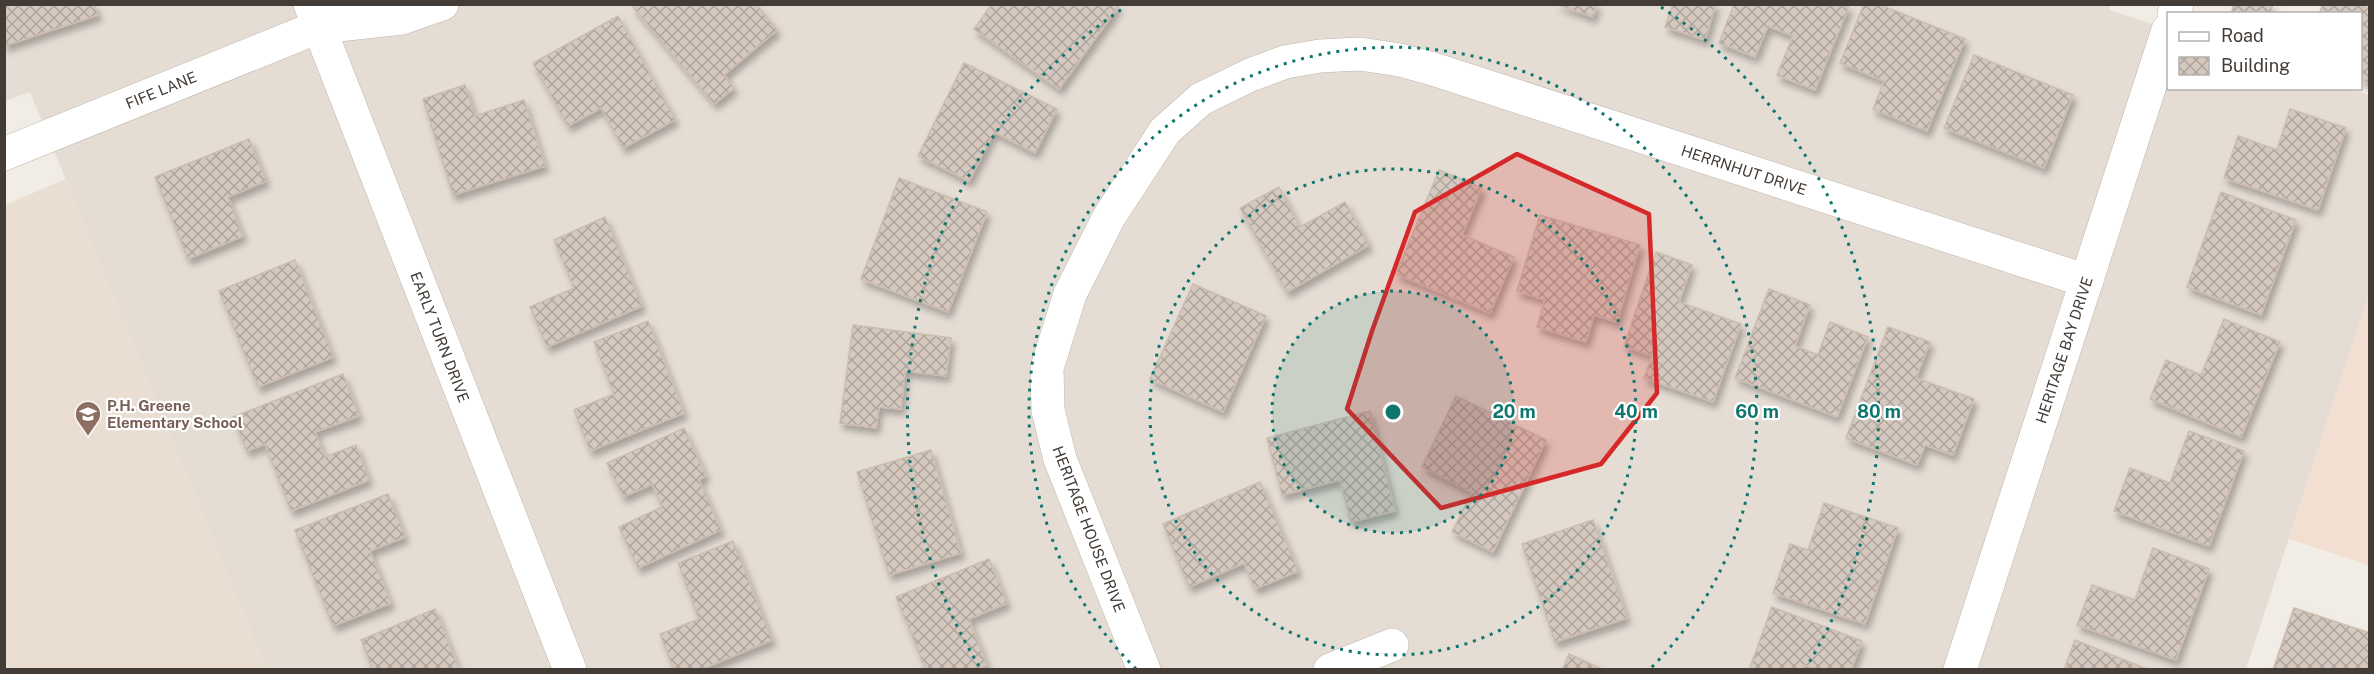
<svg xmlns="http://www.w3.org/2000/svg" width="2374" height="674" font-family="'Public Sans',sans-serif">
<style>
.residential{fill:#e5ddd4}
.commercial{fill:#f2dfd2}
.education{fill:#e9ded1}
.building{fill:url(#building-cross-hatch);stroke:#ccbcb0;stroke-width:1.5;filter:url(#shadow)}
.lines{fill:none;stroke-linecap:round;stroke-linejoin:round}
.minor-casing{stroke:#bfb5ac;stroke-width:34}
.minor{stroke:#fff;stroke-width:33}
.marked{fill:#d62828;fill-opacity:0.2;stroke:#d62828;stroke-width:4.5;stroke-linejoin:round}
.ring{fill:none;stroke:#0f766e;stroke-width:3;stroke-dasharray:3 6}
.labels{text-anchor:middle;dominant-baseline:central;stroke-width:4.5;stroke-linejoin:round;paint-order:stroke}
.street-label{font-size:15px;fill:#433c36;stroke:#fff}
.education-label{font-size:15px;font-weight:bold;fill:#785e54;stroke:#fff;text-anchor:start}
.centre{fill:#0f766e;stroke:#fff;stroke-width:3}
.ring-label{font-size:18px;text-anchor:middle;font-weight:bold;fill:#0f766e;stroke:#fff;stroke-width:4.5;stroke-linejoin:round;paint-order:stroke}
</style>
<defs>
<pattern id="building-cross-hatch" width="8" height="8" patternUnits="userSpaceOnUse" patternTransform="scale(1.5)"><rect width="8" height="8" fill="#d5c8bf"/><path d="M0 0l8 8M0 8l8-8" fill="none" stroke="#aea49c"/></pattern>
<filter id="shadow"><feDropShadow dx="3.5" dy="6" stdDeviation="3" flood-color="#0004"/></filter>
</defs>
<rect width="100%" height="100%" fill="#f1ece6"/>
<!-- residential -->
<polygon class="residential" points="5,4 2111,5 2109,10 2168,29 2168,88 2349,88 2369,95 2369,294 2246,669 266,669 30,92 5,101"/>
<!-- commercial -->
<polygon class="commercial" points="2369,294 2370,565 2369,565 2289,539"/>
<!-- education -->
<polygon class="education" points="66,179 266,669 5,669 5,205"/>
<!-- building -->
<g class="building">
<polygon points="4,4 94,4 98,15 4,46"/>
<polygon points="636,4 756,4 777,30 724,75 734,88 714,104 633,7"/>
<polygon points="992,4 1115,4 1118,7 1059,89 974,29"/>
<polygon points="1556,4 1597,4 1593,17"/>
<polygon points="1673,4 1716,4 1705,40 1665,27"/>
<polygon points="1734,4 1849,6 1815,90 1777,75 1793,36 1768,26 1755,57 1719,43"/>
<polygon points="1864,4 1878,4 1965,39 1927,131 1873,109 1884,81 1840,63"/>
<polygon points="2234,4 2273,4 2270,14 2231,14"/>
<polygon points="2323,4 2357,4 2368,8 2370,4 2370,83 2360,80 2360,14 2319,14"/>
<polygon points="618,16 675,120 623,148 601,108 568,126 533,63"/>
<polygon points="1974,55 2073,95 2044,168 1944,128"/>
<polygon points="964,63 1057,109 1035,153 994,132 969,181 918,156"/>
<polygon points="465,85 475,116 524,100 545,166 453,195 423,99"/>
<polygon points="2290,109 2346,128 2318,210 2224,178 2238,136 2277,150"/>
<polygon points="249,139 266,181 228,197 243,236 188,259 155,177"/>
<polygon points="1439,170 1482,188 1462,235 1514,257 1490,313 1396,274"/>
<polygon points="899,178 987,212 948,312 861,279"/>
<polygon points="1279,187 1300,227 1345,202 1369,245 1287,292 1240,208"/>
<polygon points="2221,192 2296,220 2261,315 2187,287"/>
<polygon points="1540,215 1640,245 1617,322 1594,315 1586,342 1537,327 1545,300 1517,291"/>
<polygon points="605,217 642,306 547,347 530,307 574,288 554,240"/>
<polygon points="1656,252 1692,265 1679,302 1741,324 1713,402 1644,378 1652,356 1624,346"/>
<polygon points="295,260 333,357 258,387 219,291"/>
<polygon points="1193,284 1266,316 1223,412 1150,379"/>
<polygon points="1769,289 1810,305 1795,346 1818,355 1830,322 1868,337 1837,417 1735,378"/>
<polygon points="2224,319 2280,342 2241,437 2150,399 2166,360 2201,375"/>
<polygon points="648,321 684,413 590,451 574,410 614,394 594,342"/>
<polygon points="853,325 951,338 946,376 905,371 901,409 879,407 876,428 840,423"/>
<polygon points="1888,327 1930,342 1916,378 1974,399 1953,455 1925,445 1917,465 1846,438"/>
<polygon points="343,374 359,416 315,432 325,457 356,445 369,480 291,511 265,444 247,451 233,417"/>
<polygon points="1456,396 1546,440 1493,552 1452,532 1472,492 1422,467"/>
<polygon points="1370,411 1395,511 1351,522 1340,480 1282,495 1267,438"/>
<polygon points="684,428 706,476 699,480 721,530 638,568 619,527 662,507 652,484 623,497 607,463"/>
<polygon points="2189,431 2244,451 2209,546 2114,511 2130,468 2170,483"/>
<polygon points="931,450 961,553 889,575 857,472"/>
<polygon points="1260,482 1298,571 1255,589 1244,563 1189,587 1163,524"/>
<polygon points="388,494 405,537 370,551 391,603 333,626 295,530"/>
<polygon points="1824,503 1898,528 1865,624 1773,593 1790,544 1808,550"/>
<polygon points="1593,520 1627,618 1555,642 1522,544"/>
<polygon points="733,541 772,640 700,670 674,670 660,634 699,619 678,563"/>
<polygon points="2153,548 2209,569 2176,660 2077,625 2092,585 2135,600"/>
<polygon points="989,559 1007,603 969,619 987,665 976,670 926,670 896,597"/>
<polygon points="1772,607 1862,641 1851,670 1817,670 1805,665 1803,670 1749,670"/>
<polygon points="2294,608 2370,633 2370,670 2273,670"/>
<polygon points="435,609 459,670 373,670 361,640"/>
<polygon points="2075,640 2149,670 2064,670"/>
<polygon points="1569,654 1604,670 1562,670"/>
</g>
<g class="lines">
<!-- minor casing -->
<g class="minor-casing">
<g id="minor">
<polyline points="310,4 570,670"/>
<polyline points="2174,14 2177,4"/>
<polyline points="338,25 402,18 442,4"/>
<polyline points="4,154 318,27 364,4"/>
<polyline points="1144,670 1060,459 1048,410 1047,368 1070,294 1109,217 1165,131 1201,99 1250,75 1285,62 1320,56 1360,54 1400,60 1430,68 2087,281"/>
<polyline points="1330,670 1392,645"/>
<polyline points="1960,670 2168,30"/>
</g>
</g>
<!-- minor -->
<use href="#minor" class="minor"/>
</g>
<!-- marked area -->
<path class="marked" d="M1517 154 1649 214 1657 393 1601 464 1441 508 1347 409 1372 331 1415 212Z"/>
<!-- distance rings -->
<circle cx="1393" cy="412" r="121" fill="#0f766e" fill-opacity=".12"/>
<g class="ring">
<circle cx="1393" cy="412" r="121"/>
<circle cx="1393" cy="412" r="243"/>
<path d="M1136 669A364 364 0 1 1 1650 669"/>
<path d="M979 666A486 486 0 0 1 1125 7M1661 7A486 486 0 0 1 1807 666"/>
</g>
<!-- icons -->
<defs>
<g id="school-pin" transform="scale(1.35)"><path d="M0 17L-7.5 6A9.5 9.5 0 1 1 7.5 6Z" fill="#8d6e63" stroke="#fff"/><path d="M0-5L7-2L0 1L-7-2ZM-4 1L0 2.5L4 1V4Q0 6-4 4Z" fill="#fff"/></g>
</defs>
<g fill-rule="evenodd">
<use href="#school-pin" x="88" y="414"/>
</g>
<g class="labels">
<!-- street labels -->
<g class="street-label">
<text transform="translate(161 90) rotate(-22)">FIFE LANE</text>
<text transform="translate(1744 170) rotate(18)">HERRNHUT DRIVE</text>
<text transform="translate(440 337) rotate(69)">EARLY TURN DRIVE</text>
<text transform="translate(2064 350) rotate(-72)">HERITAGE BAY DRIVE</text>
<text transform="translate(1089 529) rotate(69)">HERITAGE HOUSE DRIVE</text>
</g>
<!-- education labels -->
<g class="education-label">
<text x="107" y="405">P.H. Greene<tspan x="107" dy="17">Elementary School</tspan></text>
</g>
</g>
<circle cx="1393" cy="412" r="9" class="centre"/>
<g class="ring-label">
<text x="1514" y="418">20 m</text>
<text x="1636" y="418">40 m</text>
<text x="1757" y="418">60 m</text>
<text x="1879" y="418">80 m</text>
</g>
<!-- border -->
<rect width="2374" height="674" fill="none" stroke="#433c36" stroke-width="12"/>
<!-- legend -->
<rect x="2167" y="12" width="195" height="78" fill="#ffffff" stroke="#b4b1af" stroke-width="1.5"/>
<rect x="2179" y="32" width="30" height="9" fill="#ffffff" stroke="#b4b1af" stroke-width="1.5"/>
<text x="2221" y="42" font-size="18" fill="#433c36">Road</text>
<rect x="2179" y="57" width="30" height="18" fill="url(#building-cross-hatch)" stroke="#b4b1af" stroke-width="1.5"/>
<text x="2221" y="72" font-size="18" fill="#433c36">Building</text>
</svg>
